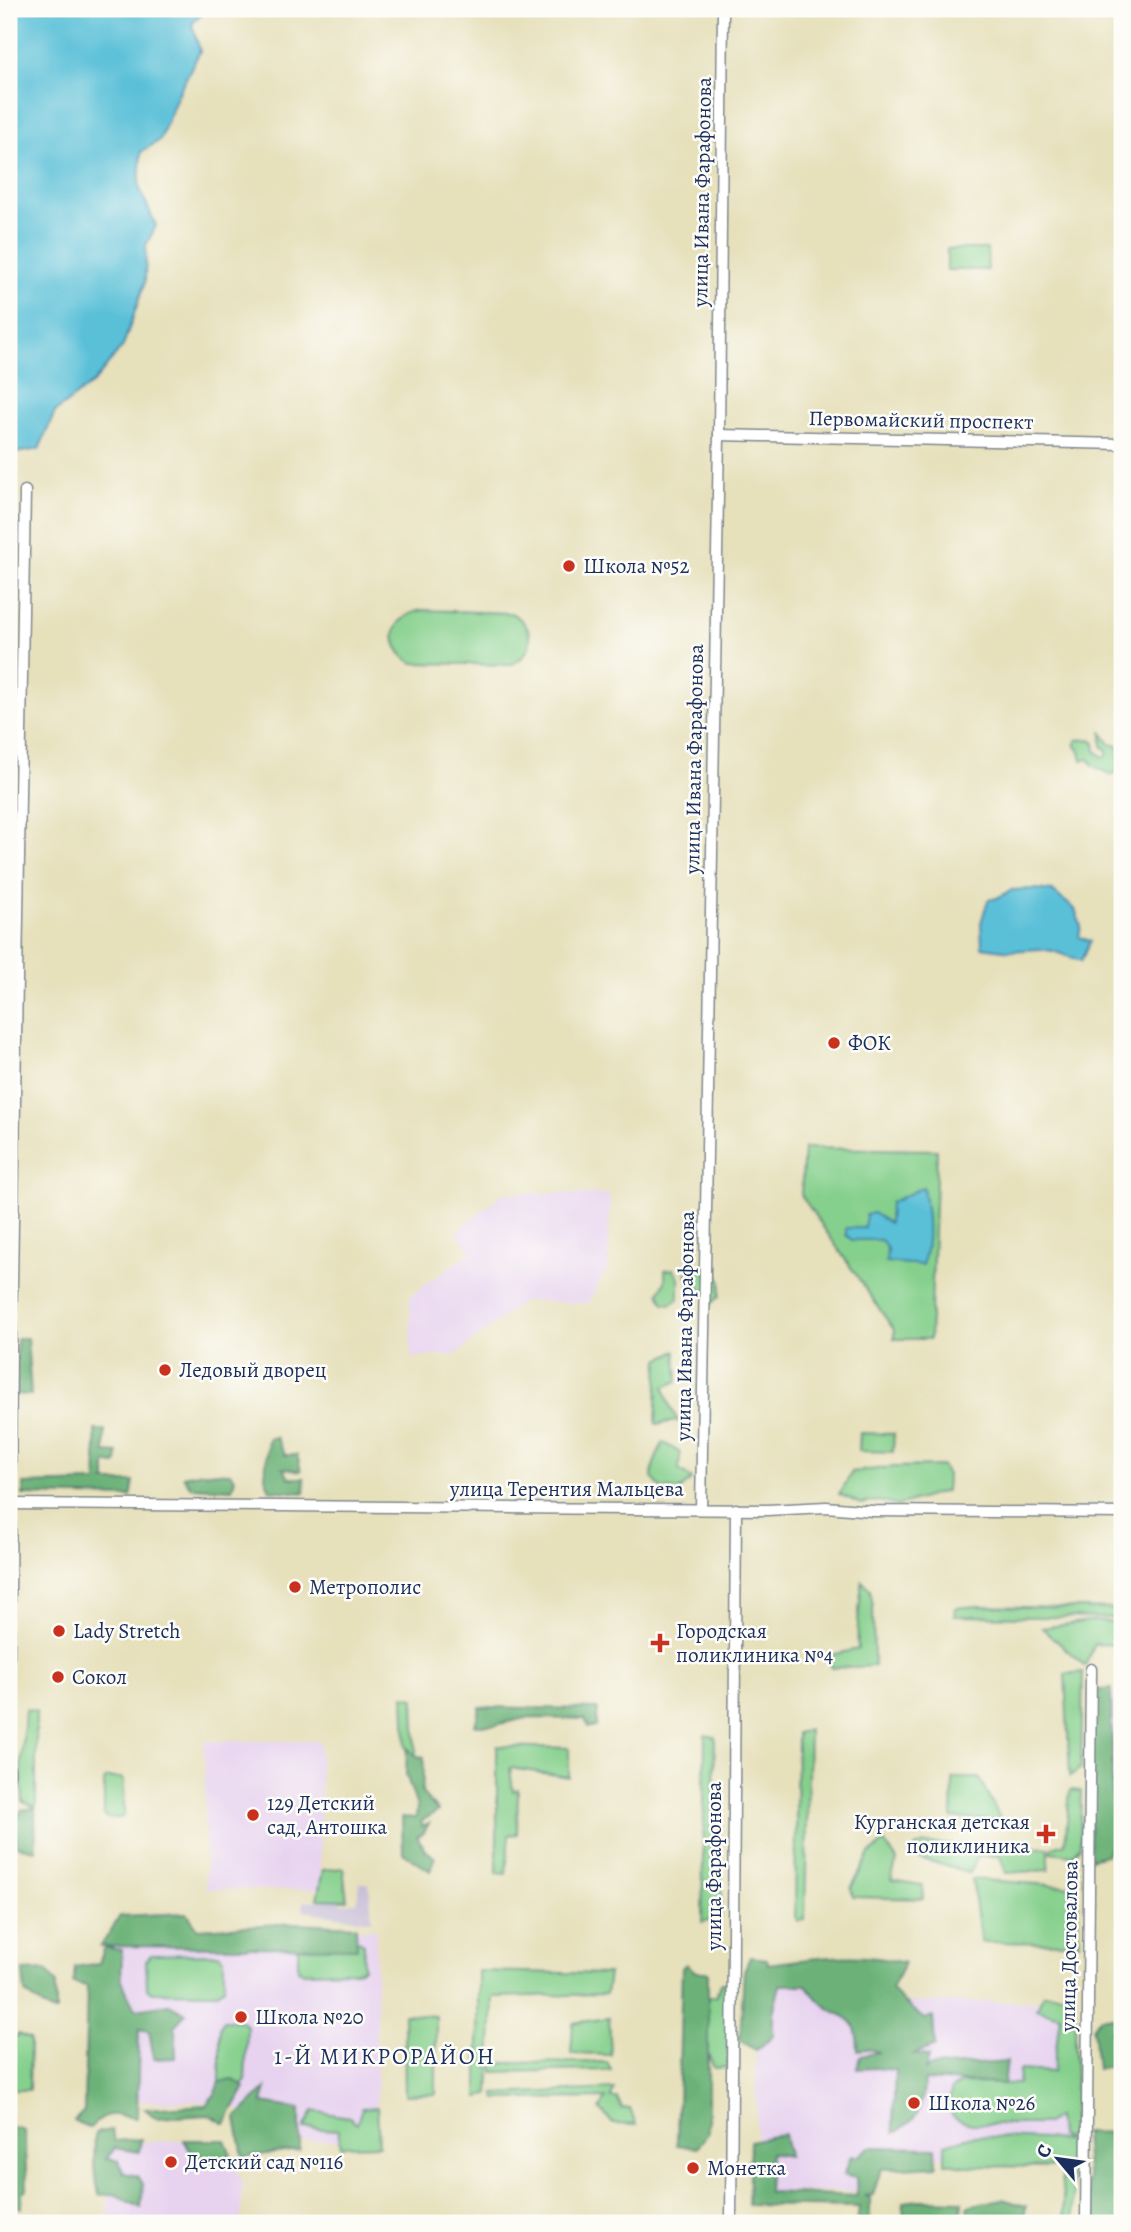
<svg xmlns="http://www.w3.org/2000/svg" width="1131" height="2232" font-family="Alegreya,serif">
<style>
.built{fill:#e7d2ef}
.industrial{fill:#c8bfd8}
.green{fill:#86d08d;stroke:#508076;stroke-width:2}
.forest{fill:#6cb278;stroke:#44706b;stroke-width:2}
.water{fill:#5ac0d8;stroke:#3a789b;stroke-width:2}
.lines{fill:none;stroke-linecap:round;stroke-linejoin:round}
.minor-casing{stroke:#80888c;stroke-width:13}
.minor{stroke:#fff;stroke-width:10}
.poi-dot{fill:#c8321e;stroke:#fdfcf7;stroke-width:2.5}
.labels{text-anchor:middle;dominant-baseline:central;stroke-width:5;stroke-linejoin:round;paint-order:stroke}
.street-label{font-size:21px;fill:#1b2f5e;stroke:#fdfcf7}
.poi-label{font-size:21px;fill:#1b2f5e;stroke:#fdfcf7;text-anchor:start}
.neighbourhood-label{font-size:23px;letter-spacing:2px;fill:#1b2f5e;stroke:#fdfcf7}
</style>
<rect width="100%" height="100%" fill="#fdfcf7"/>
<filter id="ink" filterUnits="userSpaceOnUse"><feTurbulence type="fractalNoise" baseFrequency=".0143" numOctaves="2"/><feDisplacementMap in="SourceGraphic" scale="14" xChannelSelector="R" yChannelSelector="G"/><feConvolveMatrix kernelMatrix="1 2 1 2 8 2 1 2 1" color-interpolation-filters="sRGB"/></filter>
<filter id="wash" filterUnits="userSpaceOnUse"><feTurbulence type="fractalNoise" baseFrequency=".00686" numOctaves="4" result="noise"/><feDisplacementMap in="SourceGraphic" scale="28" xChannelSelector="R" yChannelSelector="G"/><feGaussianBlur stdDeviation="1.57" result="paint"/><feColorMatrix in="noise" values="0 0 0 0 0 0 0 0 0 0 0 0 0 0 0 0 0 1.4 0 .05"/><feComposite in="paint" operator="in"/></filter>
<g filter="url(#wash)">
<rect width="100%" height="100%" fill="#e6e0bb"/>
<!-- built -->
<g class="built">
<polygon points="503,1193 610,1194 608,1267 603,1277 588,1303 524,1301 454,1356 437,1355 411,1358 410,1296 471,1252 456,1232"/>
<polygon points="1113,1692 1122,1693 1122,1840 1112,1839"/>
<polygon points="204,1741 320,1741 320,1890 206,1889"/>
<polygon points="376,1929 377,2139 265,2142 232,2102 105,2101 108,1934"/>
<polygon points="883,1963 884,2003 1070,2001 1071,2155 866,2158 866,2191 757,2192 755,1964"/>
<polygon points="222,2139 242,2181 241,2223 109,2223 108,2143"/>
</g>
<!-- industrial -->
<polygon class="industrial" points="360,1883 369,1883 372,1921 303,1911 304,1901 322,1901 327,1895 339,1898 341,1904 357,1902"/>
<!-- green -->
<g class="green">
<polygon points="947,249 987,249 988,270 947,270"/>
<path d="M422 610 511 613C536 626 537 653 510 665L413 663C385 647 389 617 422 610Z"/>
<polygon points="1102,733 1110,744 1119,746 1118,771 1111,775 1093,765 1089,759 1082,760 1080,752 1075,744 1077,740 1091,739 1095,743 1096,751 1103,757 1107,756 1107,750 1102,746"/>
<polygon points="804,1148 937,1150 930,1339 894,1339 894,1330 801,1195"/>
<polygon points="704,1264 709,1281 716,1269 721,1282 720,1296 711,1304 707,1292 689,1284 686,1273"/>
<polygon points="674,1269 679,1278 679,1298 672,1304 664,1303 659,1293 665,1282 665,1270"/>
<polygon points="676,1351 678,1381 664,1387 670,1406 678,1421 656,1424 659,1359"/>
<polygon points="860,1433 894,1434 893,1452 859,1451"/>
<polygon points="663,1442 680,1453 679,1470 692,1479 680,1490 661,1488 652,1478 653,1466"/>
<polygon points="942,1466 947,1475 946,1491 898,1506 879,1501 861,1504 839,1494 852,1472 894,1467"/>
<path d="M862 1581 870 1589 873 1606 874 1666 832 1668 827 1656 858 1649C856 1626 860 1604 862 1581Z"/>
<polygon points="978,1606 1122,1609 1122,1618 954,1616 955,1608"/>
<polygon points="1089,1621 1122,1622 1122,1645 1095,1644 1085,1666 1042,1628"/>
<polygon points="1083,1672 1081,1768 1070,1776 1065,1674"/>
<polygon points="404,1696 414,1698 416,1757 406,1746"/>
<polygon points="25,1709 36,1711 36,1807 23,1802 21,1768"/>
<polygon points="809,1730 805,1920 797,1921 795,1916 797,1733"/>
<polygon points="705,1735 715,1737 713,1867 722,1871 721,1917 702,1922"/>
<polygon points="497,1746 569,1748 569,1777 510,1768 513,1791 518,1789 517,1834 509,1835 506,1874 497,1873"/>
<polygon points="107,1778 121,1778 124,1781 124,1814 121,1818 107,1818 104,1815 104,1781"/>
<polygon points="953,1778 979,1778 1001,1820 952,1818"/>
<polygon points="1070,1790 1081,1791 1080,1846 1072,1855 1051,1852 1053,1847 1065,1843"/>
<polygon points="884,1842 897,1860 891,1880 922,1885 923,1899 853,1897 851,1888 870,1854"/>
<polygon points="925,1844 1049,1848 1049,1870 1006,1873 1000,1856 978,1856 970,1873 918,1858 915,1847"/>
<polygon points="343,1868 347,1900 317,1899 323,1870"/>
<polygon points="972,1879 1077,1887 1079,1943 981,1942"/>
<polygon points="324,1940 359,1941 364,1944 363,1968 357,1971 303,1972 298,1970 298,1943"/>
<polygon points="219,1954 224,1959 224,1987 218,1993 152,1992 147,1988 146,1961 151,1955"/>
<polygon points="478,1971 609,1974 606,1994 493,1997 489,2095 478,2097"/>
<polygon points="721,1983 729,1984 729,2067 714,2068 708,2054 708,1997 715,1997"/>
<path d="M1043 1994H1075L1076 2142 1070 2167 966 2166 945 2163V2144L973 2136 1068 2140 1059 2136 1057 2117 1047 2124H972C949 2120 945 2110 952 2089L962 2083 1018 2084 1019 2070 1053 2072 1060 2016 1037 2009Z"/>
<polygon points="404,2014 436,2016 436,2094 405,2095"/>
<polygon points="609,2018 611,2055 571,2054 573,2023"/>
<polygon points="224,2021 240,2021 247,2026 245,2081 239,2086 226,2086 220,2082 220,2027"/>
<polygon points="18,2034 30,2039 29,2090 16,2090 9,2086 9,2043"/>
<polygon points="607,2062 611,2070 493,2072 494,2063"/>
<polygon points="614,2089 611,2098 617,2098 622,2108 630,2109 636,2125 613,2124 600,2109 606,2098 496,2099 495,2094"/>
<polygon points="377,2107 379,2145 341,2146 338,2130 304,2128 313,2111 349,2117 357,2123 362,2108"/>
<polygon points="1061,2174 1072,2176 1074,2223 1065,2223"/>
</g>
<!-- forest -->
<g class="forest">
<polygon points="17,1338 27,1338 31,1395 15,1394"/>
<polygon points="95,1430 105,1430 105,1452 118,1453 117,1464 106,1463 106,1481 103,1482 134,1482 131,1497 23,1495 23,1484 97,1482"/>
<polygon points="276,1437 285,1455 297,1455 301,1471 283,1468 289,1478 304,1478 305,1493 270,1490 265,1477 268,1439"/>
<polygon points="203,1472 230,1473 235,1478 232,1489 191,1487 183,1476"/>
<polygon points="1111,1689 1113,1839 1106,1855 1090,1859 1091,1691"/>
<polygon points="480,1707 598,1709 596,1727 588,1727 585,1719 526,1718 495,1725 475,1725"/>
<polygon points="407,1748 416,1756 424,1757 422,1793 438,1811 420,1822 422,1826 429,1823 423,1834 417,1836 425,1850 435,1857 430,1871 403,1853 402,1817 416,1818 417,1807 406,1774"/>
<polygon points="35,1808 36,1850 16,1846 15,1823 21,1810"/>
<polygon points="187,1913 198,1929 296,1923 356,1926 357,1948 101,1946 120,1916"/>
<path d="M105 1947 122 1950 121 1980 135 2009 169 2004 186 2013 175 2026 176 2058 154 2059 149 2031 139 2029 137 2118C113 2115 108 2109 90 2128L74 2121 84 2111 87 1986 73 1983 75 1967 99 1963Z"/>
<path d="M750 1957 767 1959 768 1964C813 1958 860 1951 904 1963L891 1989 903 2002 924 2019 933 2016 935 2046 914 2054 928 2056 925 2072 929 2067 1007 2062 1004 2084 925 2080C921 2108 922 2118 894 2133L893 2124 895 2070 875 2068 857 2069 860 2056 880 2052 867 2049 858 2050C857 2010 845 2023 821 2002 815 1998 811 1991 806 1985H780L773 2013V2036L756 2050 740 2040 744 1971Z"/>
<polygon points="686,1964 696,1972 708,1972 708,2133 697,2148 677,2145 682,1968"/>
<polygon points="47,1970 56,1984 56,2012 51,2012 25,1993 23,1971"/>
<polygon points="1100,2017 1118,2017 1121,2028 1111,2031 1113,2050 1109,2061 1119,2066 1097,2069 1093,2028"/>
<polygon points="234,2080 245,2087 225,2124 209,2115 156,2118 145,2109 206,2105 216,2093 220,2082"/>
<polygon points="266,2088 262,2103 300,2109 300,2150 243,2157 236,2118"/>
<polygon points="9,2126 24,2130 27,2189 22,2192 21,2208 9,2204 18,2184 10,2168"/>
<polygon points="112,2130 114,2141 141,2139 139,2152 115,2148 106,2159 119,2161 124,2173 138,2176 143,2184 141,2208 115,2194 99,2195 94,2168 95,2133"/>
<polygon points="1084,2132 1122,2133 1122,2223 1091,2223"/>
<polygon points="784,2134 788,2156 770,2153 768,2192 857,2196 856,2178 843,2175 851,2156 857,2157 869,2147 936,2148 937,2166 881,2169 873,2195 864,2196 870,2197 870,2222 857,2223 859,2207 748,2205 750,2141"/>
<polygon points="184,2140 225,2140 233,2159 223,2164 197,2163"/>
<polygon points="1002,2199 1026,2206 1023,2223 969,2223 967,2206"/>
<polygon points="918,2200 962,2201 961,2221 955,2223 903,2223 904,2202"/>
</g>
<!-- water -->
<g class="water">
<polygon points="9,9 205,9 192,24 200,51 178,94 160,140 141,152 139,187 156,226 146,245 145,282 123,346 94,382 55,412 39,449 9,454"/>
<polygon points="1035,889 1052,891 1075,909 1081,926 1079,937 1090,941 1081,961 1053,951 1039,949 1011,951 982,947 981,923 988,900 997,898 1012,890"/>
<path d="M923 1187C927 1212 931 1242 922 1265L886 1262 887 1249 881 1240H852L846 1235V1228H864L866 1215 873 1213 889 1223 890 1203Z"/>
</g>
</g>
<g filter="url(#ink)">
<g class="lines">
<!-- minor casing -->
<g class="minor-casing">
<g id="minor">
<polyline points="719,435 1122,444"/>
<polyline points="11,1504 767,1510 826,1507 873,1511 1122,1513"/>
<polyline points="701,1509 719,435 723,9"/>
<path d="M9 1657C12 1532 9 1407 12 1282 16 1018 21 755 25 491"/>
<polyline points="9,1769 9,1775"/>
<polyline points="731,2223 736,1509"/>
<polyline points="1086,2223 1091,1669"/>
</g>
</g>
<!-- minor -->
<use href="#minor" class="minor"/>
</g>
</g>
<!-- markers -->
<g class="poi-dot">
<circle cx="569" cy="566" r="7"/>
<circle cx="834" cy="1043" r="7"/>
<circle cx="165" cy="1370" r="7"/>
<circle cx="295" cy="1587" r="7"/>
<circle cx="59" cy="1631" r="7"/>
<path d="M656.5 1632.5h7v7h7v7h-7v7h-7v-7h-7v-7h7z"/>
<circle cx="58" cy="1677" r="7"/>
<circle cx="253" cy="1815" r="7"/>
<path d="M1042.5 1823.5h7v7h7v7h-7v7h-7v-7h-7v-7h7z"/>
<circle cx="241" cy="2017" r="7"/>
<circle cx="914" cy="2103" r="7"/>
<circle cx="171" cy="2162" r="7"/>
<circle cx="693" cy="2168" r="7"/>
</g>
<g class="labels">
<!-- street labels -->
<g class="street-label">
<text transform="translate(702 192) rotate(-89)">улица Ивана Фарафонова</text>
<text transform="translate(921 420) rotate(1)">Первомайский проспект</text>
<text transform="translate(694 759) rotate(-89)">улица Ивана Фарафонова</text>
<text transform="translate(685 1326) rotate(-89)">улица Ивана Фарафонова</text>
<text x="567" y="1489">улица Терентия Мальцева</text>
<text transform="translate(714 1866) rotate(-90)">улица Фарафонова</text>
<text transform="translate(1069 1946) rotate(-89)">улица Достовалова</text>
</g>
<!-- poi labels -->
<g class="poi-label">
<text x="583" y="566">Школа №52</text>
<text x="848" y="1043">ФОК</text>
<text x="179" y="1370">Ледовый дворец</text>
<text x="309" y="1587">Метрополис</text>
<text x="73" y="1631">Lady Stretch</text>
<text x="676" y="1631">Городская<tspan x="676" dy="24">поликлиника №4</tspan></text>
<text x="72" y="1677">Сокол</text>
<text x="267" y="1803">129 Детский<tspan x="267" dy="24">сад, Антошка</tspan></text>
<text x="1030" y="1822" text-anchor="end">Курганская детская<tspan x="1030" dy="24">поликлиника</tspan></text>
<text x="255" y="2017">Школа №20</text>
<text x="928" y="2103">Школа №26</text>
<text x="185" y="2162">Детский сад №116</text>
<text x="707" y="2168">Монетка</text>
</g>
<!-- neighbourhood labels -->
<g class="neighbourhood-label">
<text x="385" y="2056">1-Й МИКРОРАЙОН</text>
</g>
</g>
<!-- margin -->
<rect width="1131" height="2232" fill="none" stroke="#fdfcf7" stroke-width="35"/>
<!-- north arrow -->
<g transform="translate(1058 2159) rotate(299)" stroke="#fdfcf7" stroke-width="5" paint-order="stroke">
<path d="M0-5L12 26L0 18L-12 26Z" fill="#1b2f5e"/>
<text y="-10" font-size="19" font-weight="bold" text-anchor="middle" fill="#1b2f5e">С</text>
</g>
</svg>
